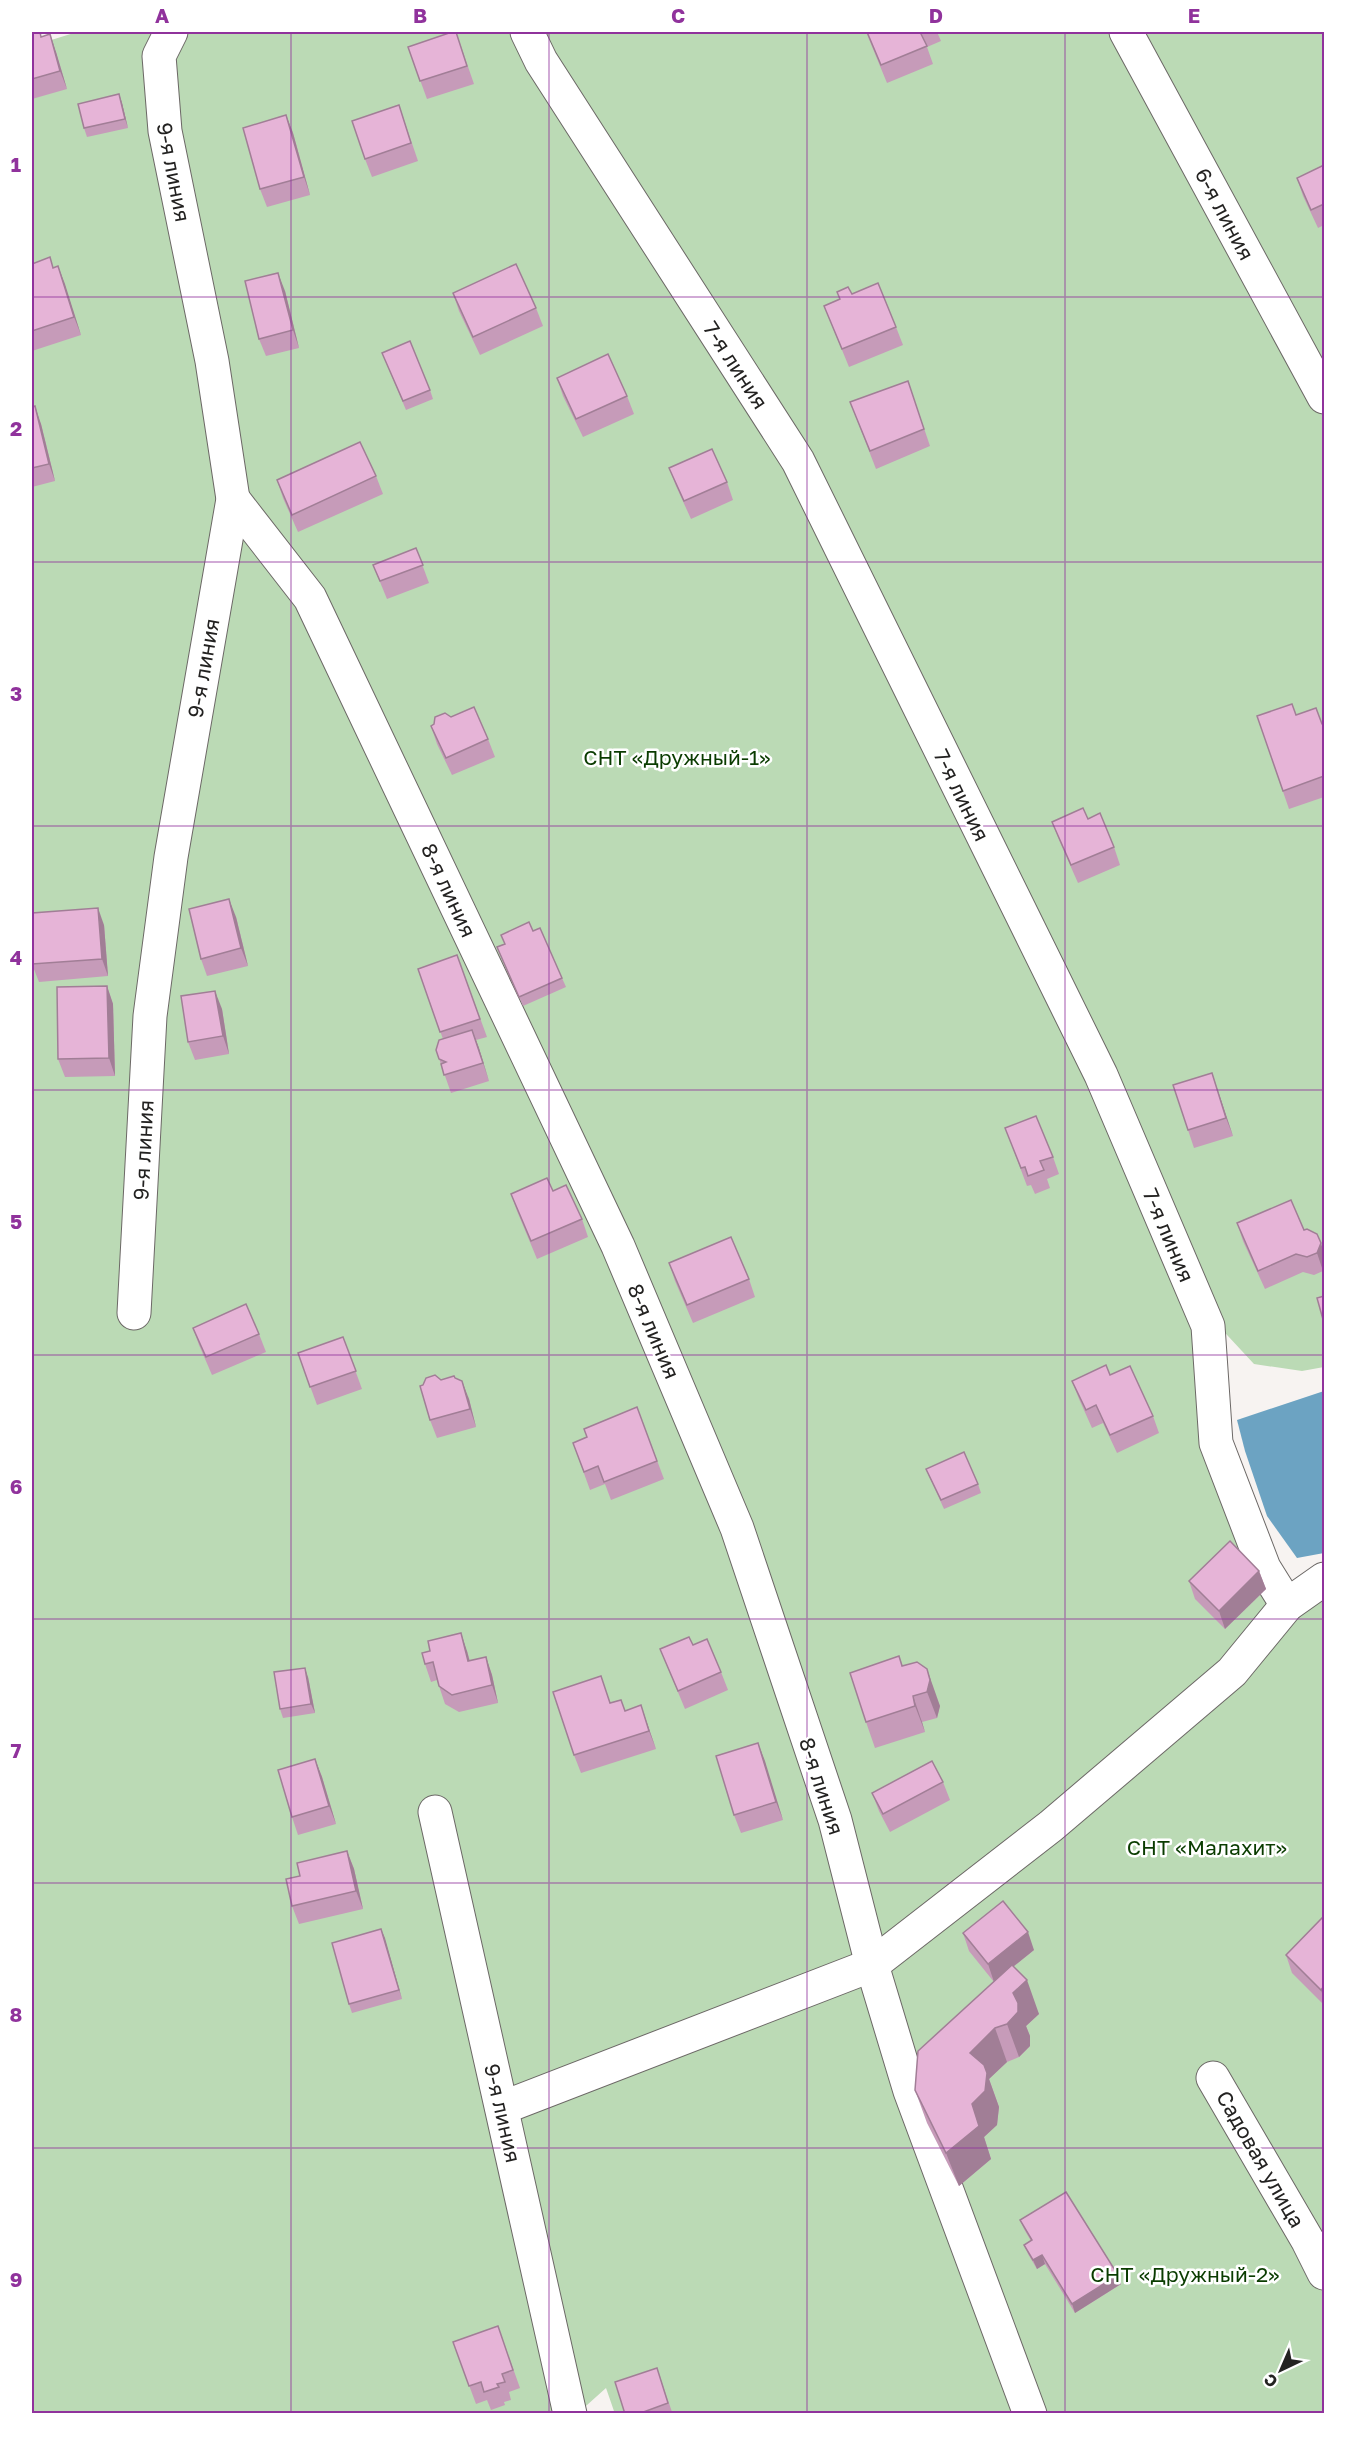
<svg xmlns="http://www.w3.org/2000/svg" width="1356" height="2445" font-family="'Golos Text',sans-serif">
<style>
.green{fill:#bbdab5}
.water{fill:#6ca3c2}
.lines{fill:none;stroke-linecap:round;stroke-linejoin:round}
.minor-casing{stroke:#6c6866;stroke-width:35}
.minor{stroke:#fff;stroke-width:33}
.wall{fill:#c69bb9}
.shaded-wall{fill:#a17e96}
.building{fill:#e6b4d7;stroke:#a17e96;stroke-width:1.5}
.grid{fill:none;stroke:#90329c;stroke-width:1.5;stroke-opacity:0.55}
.labels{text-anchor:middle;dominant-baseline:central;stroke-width:5;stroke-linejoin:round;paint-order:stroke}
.street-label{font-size:21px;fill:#232221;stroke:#fff}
.park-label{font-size:21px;fill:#0a3c00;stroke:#fff}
.neatline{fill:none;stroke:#90329c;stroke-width:2}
.grid-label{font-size:20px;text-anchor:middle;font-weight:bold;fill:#90329c}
</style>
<rect width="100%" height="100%" fill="#f7f3f1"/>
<!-- green -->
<polygon class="green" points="77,32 1324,32 1324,1367 1302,1371 1254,1364 1215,1322 1216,1443 1287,1605 1324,1579 1324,2413 615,2414 606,2388 577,2414 32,2414 32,46"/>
<!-- water -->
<polygon class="water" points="1324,1391 1324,1553 1297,1558 1267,1516 1245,1451 1237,1420"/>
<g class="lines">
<!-- minor casing -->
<g class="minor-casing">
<g id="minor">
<polyline points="527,32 541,61 798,461 1101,1075 1208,1326 1216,1443 1264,1568 1287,1605"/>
<polyline points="1126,32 1324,397"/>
<polyline points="233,499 310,598 618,1246 737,1528 835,1820 872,1965 910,2091 1030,2414"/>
<polyline points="134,1313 150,1016 171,857 233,499 212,361 165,131 159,56 171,32"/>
<polyline points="435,1812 570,2414"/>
<polyline points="1213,2078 1308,2241 1324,2273"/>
<polyline points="502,2108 872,1965 1051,1826 1232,1672 1287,1605 1324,1579"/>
</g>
</g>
<!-- minor -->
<use href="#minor" class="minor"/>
</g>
<!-- wall -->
<g class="wall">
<polygon points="32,32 42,37 56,52 67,89 32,99"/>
<polygon points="456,32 474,84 427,99 408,47"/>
<polygon points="866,32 937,32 941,41 927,47 933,64 887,83"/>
<polygon points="119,94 122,103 128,128 87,137 84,128"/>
<polygon points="399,105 418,161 372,177 365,159"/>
<polygon points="286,115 293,133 310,195 267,207 260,189"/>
<polygon points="1324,165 1324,225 1318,228 1303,196 1297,178"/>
<polygon points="32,264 54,268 58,266 81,335 32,351"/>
<polygon points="285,291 299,348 266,356 259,339"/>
<polygon points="453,293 536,308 543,326 480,355 459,311"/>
<polygon points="824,306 896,327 903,345 849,367"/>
<polygon points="382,353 430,390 433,399 406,410"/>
<polygon points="557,378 627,396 634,414 583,437 563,396"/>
<polygon points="908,381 930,446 876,469 850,402"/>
<polygon points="32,407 41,424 55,481 32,487"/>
<polygon points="669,468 727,482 733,500 691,519 676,486"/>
<polygon points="376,476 383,494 298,532 283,498 277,480"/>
<polygon points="416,548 429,583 387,599 373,565"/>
<polygon points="1296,715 1324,725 1324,797 1289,809 1257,716"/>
<polygon points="431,726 488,739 495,757 452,775 437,744"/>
<polygon points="1088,819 1114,847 1120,865 1078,883 1059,840 1052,822"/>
<polygon points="236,917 248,966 207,976 201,959"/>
<polygon points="104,925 108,976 39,982 32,964"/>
<polygon points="533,931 562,978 566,987 523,1006 497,947"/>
<polygon points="457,955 487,1037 476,1040 489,1081 451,1093 436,1050 443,1039 418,969"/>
<polygon points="107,986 113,1004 115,1076 65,1077 58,1059"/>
<polygon points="222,1009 229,1054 195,1060 188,1042"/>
<polygon points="1218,1091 1233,1136 1194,1148 1188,1130"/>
<polygon points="1012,1146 1053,1157 1059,1174 1047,1179 1050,1188 1035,1194 1031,1185 1027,1186"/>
<polygon points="553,1191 582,1219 588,1237 537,1259 517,1211 511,1194"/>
<polygon points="1237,1223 1304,1230 1324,1253 1324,1268 1323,1271 1314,1275 1303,1272 1265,1289 1243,1241"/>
<polygon points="669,1263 749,1279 755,1297 693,1323 675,1281"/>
<polygon points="193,1328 259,1334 266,1352 212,1375 199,1345"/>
<polygon points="343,1337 362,1389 317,1405 298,1353"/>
<polygon points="1110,1375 1153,1416 1159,1433 1117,1453 1103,1423 1092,1428 1079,1399 1072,1381"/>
<polygon points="455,1378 469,1399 476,1427 437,1438 430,1420 441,1380"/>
<polygon points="637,1407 664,1479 611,1500 605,1484 590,1490 573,1443 587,1438"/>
<polygon points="926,1469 978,1484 981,1493 944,1509"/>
<polygon points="1259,1571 1266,1589 1225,1629 1195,1599 1189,1581"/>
<polygon points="693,1645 721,1672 728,1690 685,1709 660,1649"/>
<polygon points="467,1651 470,1661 486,1657 492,1675 498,1703 459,1712 445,1704 437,1680 431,1682 425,1664"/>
<polygon points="899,1656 903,1666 917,1662 940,1706 937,1718 922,1722 925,1732 875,1748 866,1722"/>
<polygon points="308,1677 315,1713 283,1718 280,1709"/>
<polygon points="611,1703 647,1723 656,1749 581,1773 574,1755"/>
<polygon points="758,1743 783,1820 741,1833 734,1815"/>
<polygon points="315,1759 322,1777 336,1824 298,1835 292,1817"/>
<polygon points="943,1782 950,1800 890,1832 879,1811 872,1793"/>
<polygon points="347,1851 354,1869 363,1909 299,1924 292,1906 300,1876"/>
<polygon points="1324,1921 1324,2005 1292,1973 1286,1955"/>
<polygon points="381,1929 402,1999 352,2013 349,2004"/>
<polygon points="963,1933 1034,1950 1013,1967 1039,2014 1026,2026 1030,2036 1030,2046 1019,2057 1007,2062 989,2079 999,2107 997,2125 984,2137 991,2159 959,2186 927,2123 915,2090 994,1982 969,1951"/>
<polygon points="1020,2220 1121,2284 1075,2313 1045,2264 1037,2269 1028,2254 1024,2245 1031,2241 1024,2229"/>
<polygon points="498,2326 520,2388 509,2392 511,2400 504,2402 505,2405 491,2410 487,2400 476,2404 453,2342"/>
<polygon points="657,2368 672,2412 669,2414 625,2414"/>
</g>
<!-- shaded-wall -->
<g class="shaded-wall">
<polygon points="50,34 56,52 67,89 60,71"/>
<polygon points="119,94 122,103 128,128 125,119"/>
<polygon points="286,115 293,133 310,195 304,177"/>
<polygon points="58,266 65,284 81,335 74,317"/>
<polygon points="278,273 285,291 299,348 293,330"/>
<polygon points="35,406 41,424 55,481 49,464"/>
<polygon points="229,899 236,917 248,966 241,948"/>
<polygon points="98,908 104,925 108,976 102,959"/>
<polygon points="107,986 113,1004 115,1076 109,1058"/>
<polygon points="215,991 222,1009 229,1054 223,1036"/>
<polygon points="472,1030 479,1048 489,1081"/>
<polygon points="1212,1073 1233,1136 1226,1118"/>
<polygon points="1321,1243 1324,1253 1324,1268 1323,1271 1317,1253"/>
<polygon points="462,1381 469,1399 476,1427 470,1409"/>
<polygon points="1259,1571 1266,1589 1225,1629 1219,1611"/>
<polygon points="461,1633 467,1651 474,1679 468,1661"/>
<polygon points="486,1657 492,1675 498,1703 492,1685"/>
<polygon points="305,1668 308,1677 315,1713 311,1704"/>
<polygon points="927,1669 940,1706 937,1718 927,1692"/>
<polygon points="913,1696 922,1722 925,1732 915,1706"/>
<polygon points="641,1705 647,1723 656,1749 649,1731"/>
<polygon points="758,1743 765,1761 783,1820 776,1802"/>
<polygon points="315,1759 322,1777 336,1824 329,1806"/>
<polygon points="347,1851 354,1869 363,1909 356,1891"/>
<polygon points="381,1929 385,1938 402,1999 399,1990"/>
<polygon points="1028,1932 1034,1950 994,1982 988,1964"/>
<polygon points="1027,1980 1039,2014 1026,2026 1030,2036 1030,2046 1019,2057 1007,2024 1013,1993"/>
<polygon points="1324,1986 1324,1999 1321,1990"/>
<polygon points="995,2028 1007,2062 989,2079 999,2107 997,2125 984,2137 991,2159 959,2186 946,2153 972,2104 970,2053"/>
<polygon points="1042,2255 1045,2264 1037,2269 1033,2260"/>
<polygon points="1118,2275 1121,2284 1075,2313 1072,2304"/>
</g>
<!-- building -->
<g class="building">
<polygon points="32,32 40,32 41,37 50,34 60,71 32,79"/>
<polygon points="452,32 456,32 467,66 420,81 408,47"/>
<polygon points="867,32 920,32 927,46 881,65"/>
<polygon points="119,94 125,119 84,128 78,104"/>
<polygon points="399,105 411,143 365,159 352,121"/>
<polygon points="286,115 304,177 260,189 243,128"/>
<polygon points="1324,165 1324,204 1311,210 1297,178"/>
<polygon points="50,257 53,268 58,266 74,317 32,331 32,264"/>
<polygon points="516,264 536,308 473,337 453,293"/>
<polygon points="278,273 293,330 259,339 245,281"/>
<polygon points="878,283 896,327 842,349 824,306 840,299 837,292 848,287 852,294"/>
<polygon points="410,341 430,390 403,401 382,353"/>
<polygon points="608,354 627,396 576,419 557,378"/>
<polygon points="908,381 924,429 870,451 850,402"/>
<polygon points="35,406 49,464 32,468 32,407"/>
<polygon points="360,442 376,476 292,515 277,480"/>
<polygon points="712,449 727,482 684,501 669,468"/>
<polygon points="416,548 423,565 380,581 373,565"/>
<polygon points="1292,704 1296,715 1316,708 1322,724 1324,725 1324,776 1283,791 1257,716"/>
<polygon points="474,707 488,739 446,758 431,726 434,724 435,717 445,713 451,717"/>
<polygon points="1083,808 1088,819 1100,813 1114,847 1071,865 1052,822"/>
<polygon points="229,899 241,948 201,959 189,909"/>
<polygon points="98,908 102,959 32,964 32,913"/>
<polygon points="529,922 533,931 540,928 562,978 519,997 497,947 505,944 501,935"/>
<polygon points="457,955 480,1019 440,1032 418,969"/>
<polygon points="107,986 109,1058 58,1059 57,987"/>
<polygon points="215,991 223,1036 188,1042 181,996"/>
<polygon points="472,1030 483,1063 444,1075 441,1064 446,1062 439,1059 436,1050 439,1040"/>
<polygon points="1212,1073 1226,1118 1188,1130 1173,1085"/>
<polygon points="1036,1116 1053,1157 1040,1161 1044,1170 1028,1176 1025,1167 1021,1168 1005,1128"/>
<polygon points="547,1178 553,1191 566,1185 582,1219 531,1241 511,1194"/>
<polygon points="1291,1200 1304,1230 1307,1229 1317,1234 1321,1243 1317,1253 1307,1257 1296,1254 1258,1271 1237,1223"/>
<polygon points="731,1237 749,1279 687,1305 669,1263"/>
<polygon points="1324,1296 1324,1323 1317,1298"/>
<polygon points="246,1304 259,1334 206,1357 193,1328"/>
<polygon points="343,1337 356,1371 310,1387 298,1353"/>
<polygon points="1106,1365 1110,1375 1130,1366 1153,1416 1110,1435 1096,1405 1086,1410 1072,1381"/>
<polygon points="435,1375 441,1380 454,1376 455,1378 462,1381 470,1409 430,1420 420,1386 423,1385 426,1378"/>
<polygon points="637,1407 657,1461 604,1482 598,1466 584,1472 573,1443 587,1437 584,1429"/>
<polygon points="964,1452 978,1484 941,1500 926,1469"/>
<polygon points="1230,1541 1259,1571 1219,1611 1189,1581"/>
<polygon points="461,1633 468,1661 486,1657 492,1685 452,1695 439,1686 433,1662 425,1664 422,1653 430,1651 428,1641"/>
<polygon points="689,1637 693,1645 707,1639 721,1672 678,1691 660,1649"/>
<polygon points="899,1656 902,1666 917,1662 927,1669 930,1680 927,1692 913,1696 915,1706 866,1722 850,1673"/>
<polygon points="305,1668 311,1704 280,1709 274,1672"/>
<polygon points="601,1676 610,1703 621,1700 625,1711 641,1705 649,1731 574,1755 553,1692"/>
<polygon points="758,1743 776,1802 734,1815 716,1756"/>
<polygon points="315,1759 329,1806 292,1817 278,1770"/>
<polygon points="932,1761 943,1782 883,1814 872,1793"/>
<polygon points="347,1851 356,1891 292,1906 286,1879 300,1876 297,1863"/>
<polygon points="1003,1901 1028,1932 988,1964 963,1933"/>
<polygon points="1322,1918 1324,1921 1324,1986 1321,1990 1286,1955"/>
<polygon points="381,1929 399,1990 349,2004 332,1943"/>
<polygon points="1012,1965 1027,1980 1013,1993 1018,2003 1018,2012 1007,2024 995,2028 970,2053 984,2065 987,2073 985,2091 972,2104 979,2126 946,2153 915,2090 918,2051"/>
<polygon points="1066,2192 1118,2275 1072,2304 1042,2255 1033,2260 1024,2245 1032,2240 1020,2220"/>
<polygon points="498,2326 513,2370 502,2374 505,2382 497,2384 499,2387 484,2392 481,2382 469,2386 453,2342"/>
<polygon points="657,2368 668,2403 638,2414 625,2414 615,2382"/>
</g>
<!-- grid -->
<path class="grid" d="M291 32V2414M549 32V2414M807 32V2414M1065 32V2414M32 297H1324M32 562H1324M32 826H1324M32 1090H1324M32 1355H1324M32 1619H1324M32 1883H1324M32 2148H1324"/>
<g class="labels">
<!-- street labels -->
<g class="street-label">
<text transform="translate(174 172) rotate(79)">9-я линия</text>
<text transform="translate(1225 214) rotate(62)">6-я линия</text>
<text transform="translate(736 365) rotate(57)">7-я линия</text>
<text transform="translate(203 668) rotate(-80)">9-я линия</text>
<text transform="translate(962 795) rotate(64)">7-я линия</text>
<text transform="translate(449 890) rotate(65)">8-я линия</text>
<text transform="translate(143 1150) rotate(-87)">9-я линия</text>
<text transform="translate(1169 1235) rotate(67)">7-я линия</text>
<text transform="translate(654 1331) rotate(67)">8-я линия</text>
<text transform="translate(822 1786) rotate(72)">8-я линия</text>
<text transform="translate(503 2113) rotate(77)">9-я линия</text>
<text transform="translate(1261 2159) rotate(60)">Садовая улица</text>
</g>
<!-- park labels -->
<g class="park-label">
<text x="677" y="757">СНТ «Дружный-1»</text>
<text x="1207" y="1847">СНТ «Малахит»</text>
<text x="1185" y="2274">СНТ «Дружный-2»</text>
</g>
</g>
<!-- border -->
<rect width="1356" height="2445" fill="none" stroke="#ffffff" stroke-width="66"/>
<!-- north arrow -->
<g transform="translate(1281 2370) rotate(224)" stroke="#ffffff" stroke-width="4.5" paint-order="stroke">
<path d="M0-4.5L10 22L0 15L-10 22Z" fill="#232221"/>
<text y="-9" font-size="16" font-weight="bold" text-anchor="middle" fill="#232221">С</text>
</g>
<rect x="33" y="33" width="1290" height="2379" class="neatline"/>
<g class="grid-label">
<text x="162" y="23">A</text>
<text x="420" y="23">B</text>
<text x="678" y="23">C</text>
<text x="936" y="23">D</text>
<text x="1194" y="23">E</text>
<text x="16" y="172">1</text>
<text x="16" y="436">2</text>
<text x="16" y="701">3</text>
<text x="16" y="965">4</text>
<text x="16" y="1229">5</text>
<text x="16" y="1494">6</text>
<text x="16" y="1758">7</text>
<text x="16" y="2022">8</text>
<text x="16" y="2287">9</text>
</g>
</svg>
